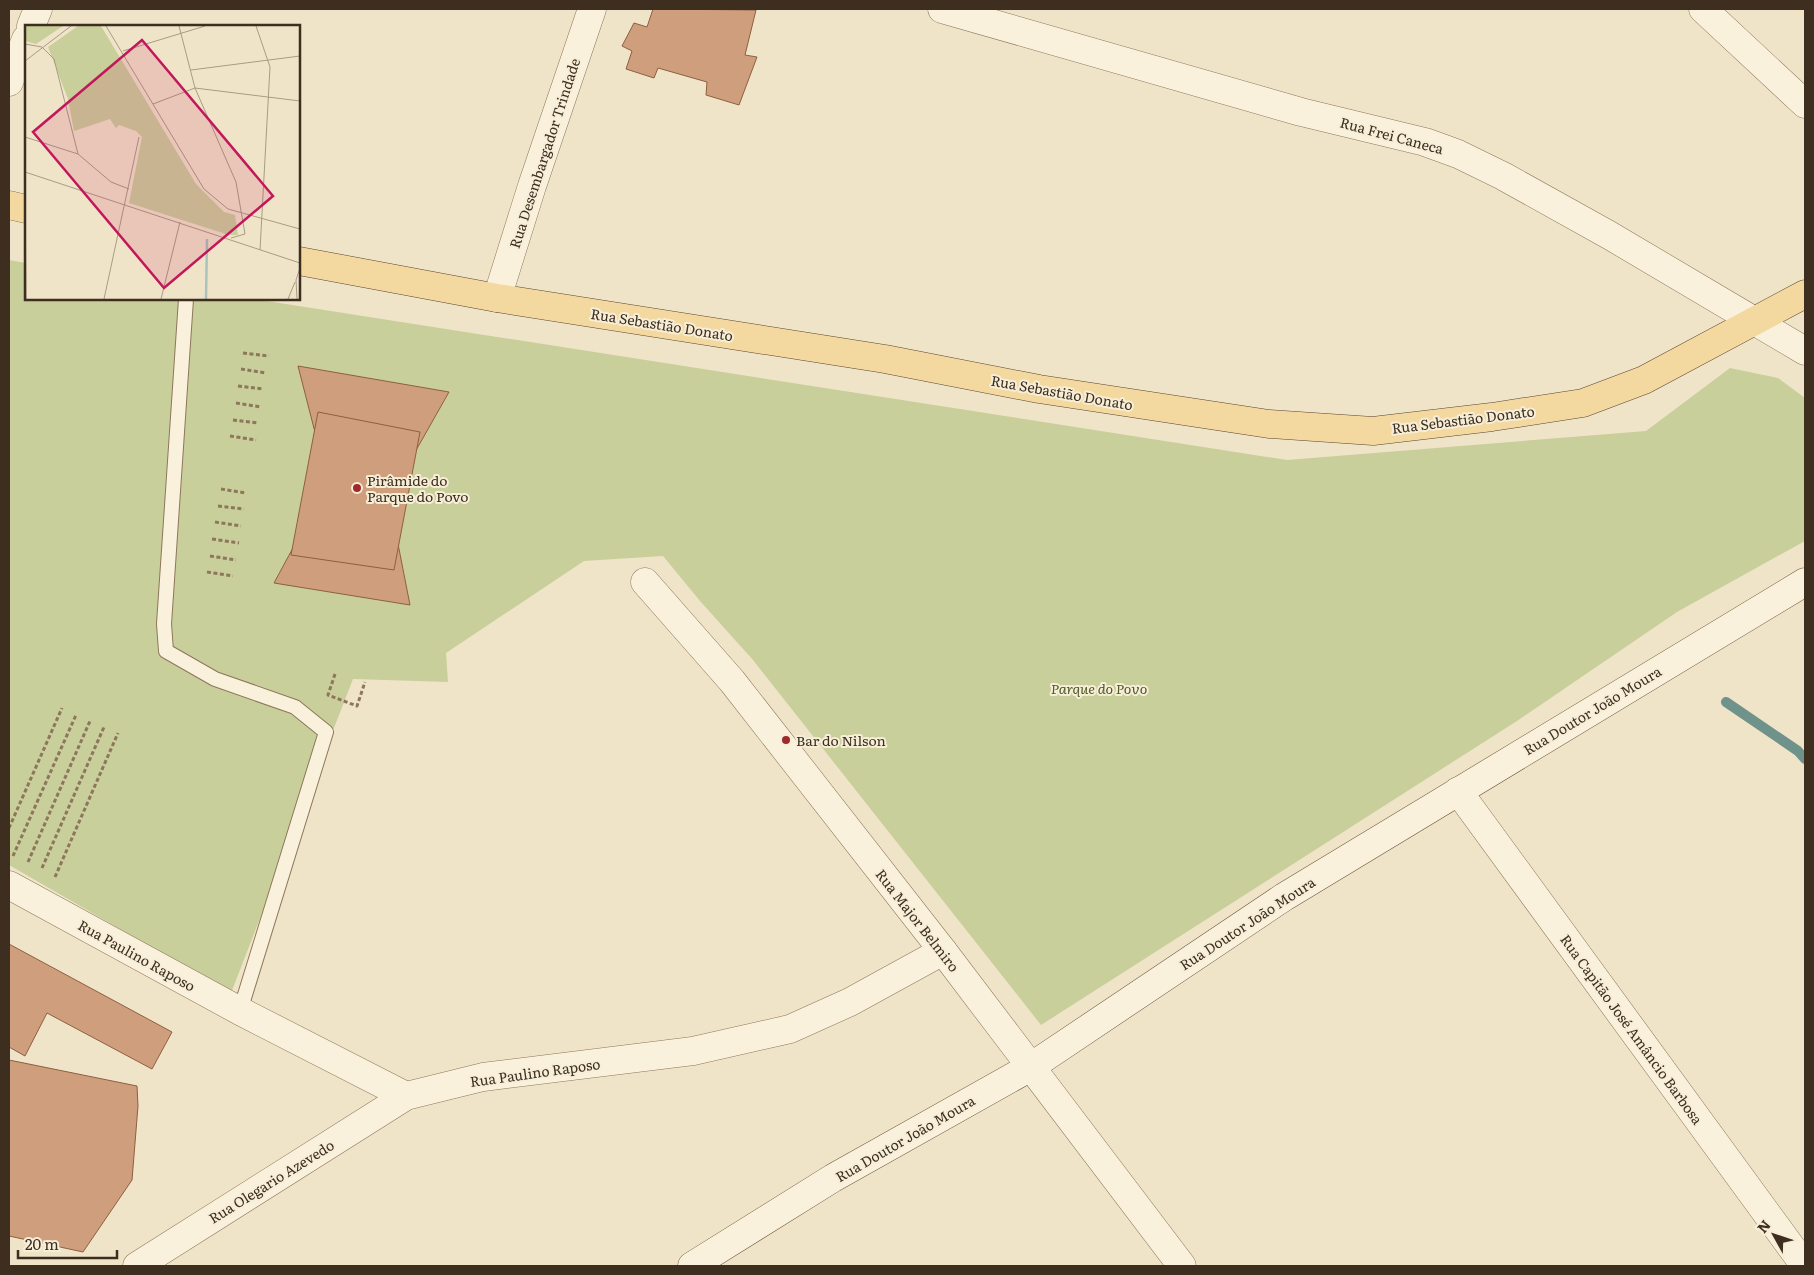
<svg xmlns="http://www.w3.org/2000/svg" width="1814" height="1275" font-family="Literata,serif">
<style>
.green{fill:#c9cf9b}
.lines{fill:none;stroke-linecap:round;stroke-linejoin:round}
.stream{stroke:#6f938a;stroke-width:10}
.building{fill:#cf9f7d;stroke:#8d5f41}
.service-casing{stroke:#8d765c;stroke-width:16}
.minor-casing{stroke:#8d765c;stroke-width:29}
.secondary-casing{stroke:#6f573f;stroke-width:29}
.primary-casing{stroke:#5b4430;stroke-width:29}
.path{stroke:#8d765c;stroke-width:3;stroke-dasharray:4 2.5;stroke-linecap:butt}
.service{stroke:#faf1dc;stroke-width:14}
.minor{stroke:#faf1dc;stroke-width:28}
.secondary{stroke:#faf1dc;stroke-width:28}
.primary{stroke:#f3d9a0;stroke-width:28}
.poi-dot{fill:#9e2a2b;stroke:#f7eed8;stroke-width:2}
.labels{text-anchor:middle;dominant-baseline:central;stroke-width:4;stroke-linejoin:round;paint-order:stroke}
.street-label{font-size:14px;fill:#3d2e20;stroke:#f7eed8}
.poi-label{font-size:14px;fill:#3d2e20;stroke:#f7eed8;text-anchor:start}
.park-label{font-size:14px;font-style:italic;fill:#4d5a26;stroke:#f7eed8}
.inset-river{fill:none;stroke:#a9c4bc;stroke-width:2.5}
.inset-road{fill:none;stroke:#a89b85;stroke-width:1}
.view{fill:#c2185b;fill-opacity:0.15;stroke:#c2185b;stroke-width:2.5}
.inset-edge{fill:none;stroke:#3d2e20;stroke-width:2.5}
</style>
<rect width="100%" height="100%" fill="#f0e4c8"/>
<!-- green -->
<polygon class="green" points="9,260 26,263 26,299 254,299 1287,460 1646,431 1730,368 1778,378 1805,398 1805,541 1677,612 1517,721 1041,1025 753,660 700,601 663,556 584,561 446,653 448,682 353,679 231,993 9,865"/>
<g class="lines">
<!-- stream -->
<polyline class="stream" points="1726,702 1798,751 1805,759"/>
</g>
<!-- building -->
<g class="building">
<polygon points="653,9 756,10 745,55 757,57 739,105 706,95 707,82 658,68 654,78 626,69 632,51 622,46 634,23 647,27"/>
<polygon points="298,366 449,392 389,498 410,605 274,583 328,483"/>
<polygon points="318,412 420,432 394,570 291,555"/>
<polygon points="9,944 172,1032 152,1069 47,1013 25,1056 9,1047"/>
<polygon points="9,1060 137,1086 138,1106 132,1180 83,1252 9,1236"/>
</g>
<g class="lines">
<!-- service casing -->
<g class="service-casing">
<polyline id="service" points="186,299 164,624 166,651 215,679 295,707 326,732 240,1011"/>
</g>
<!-- minor casing -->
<g class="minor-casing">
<g id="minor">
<polyline points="942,9 1301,112 1425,142 1458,154 1503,176 1609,235 1805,351"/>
<polyline points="1703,9 1805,104"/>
<polyline points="31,26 38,9"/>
<polyline points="9,82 26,39"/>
<polyline points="497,298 532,186 592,9"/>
<polyline points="645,582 732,681 943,951 1182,1266"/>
<polyline points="1458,791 1805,1266"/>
<polyline points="9,885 240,1011 406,1096"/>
<polyline points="137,1266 406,1096 483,1077 693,1051 790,1029 850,1002 943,951"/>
</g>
</g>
<!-- secondary casing -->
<g class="secondary-casing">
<polyline id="secondary" points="692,1266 833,1178 1029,1068 1284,897 1805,582"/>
</g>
<!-- primary casing -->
<g class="primary-casing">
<g id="primary">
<polyline points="9,205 26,209"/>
<polyline points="299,261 497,298 885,359 1039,389 1269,424 1373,431 1492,417 1583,403 1644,380 1805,294"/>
</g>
</g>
<!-- path -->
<g class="path">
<polyline points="243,353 269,356"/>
<polyline points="241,369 266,373"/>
<polyline points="238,386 263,389"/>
<polyline points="236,403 261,407"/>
<polyline points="233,420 258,423"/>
<polyline points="230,436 256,440"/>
<polyline points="221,489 246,493"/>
<polyline points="218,506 244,509"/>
<polyline points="215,522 241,526"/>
<polyline points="212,539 239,543"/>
<polyline points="210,556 236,560"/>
<polyline points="207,572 233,576"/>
<polyline points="335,674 328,695 357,706 365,682"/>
<polyline points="9,828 62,708"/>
<polyline points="13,856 76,715"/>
<polyline points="28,862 90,721"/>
<polyline points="42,868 104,727"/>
<polyline points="55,877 118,733"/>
</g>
<!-- service -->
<use href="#service" class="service"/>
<!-- minor -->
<use href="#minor" class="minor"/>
<!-- secondary -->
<use href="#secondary" class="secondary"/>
<!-- primary -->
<use href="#primary" class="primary"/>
</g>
<!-- markers -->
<g class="poi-dot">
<circle cx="357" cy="488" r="5"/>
<circle cx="786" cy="740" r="5"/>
</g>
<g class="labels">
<!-- street labels -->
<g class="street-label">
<text transform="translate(1392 135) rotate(15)">Rua Frei Caneca</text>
<text transform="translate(544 153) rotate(-72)">Rua Desembargador Trindade</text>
<text transform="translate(662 324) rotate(9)">Rua Sebastião Donato</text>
<text transform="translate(1062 392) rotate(10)">Rua Sebastião Donato</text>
<text transform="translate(1463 419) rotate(-7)">Rua Sebastião Donato</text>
<text transform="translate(1592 710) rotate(-31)">Rua Doutor João Moura</text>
<text transform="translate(918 920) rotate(52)">Rua Major Belmiro</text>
<text transform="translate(1247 923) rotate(-33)">Rua Doutor João Moura</text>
<text transform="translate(137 955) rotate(29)">Rua Paulino Raposo</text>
<text transform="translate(1632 1029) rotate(54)">Rua Capitão José Amâncio Barbosa</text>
<text transform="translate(535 1072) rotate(-8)">Rua Paulino Raposo</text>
<text transform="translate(905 1138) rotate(-30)">Rua Doutor João Moura</text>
<text transform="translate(271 1181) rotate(-32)">Rua Olegario Azevedo</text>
</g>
<!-- poi labels -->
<g class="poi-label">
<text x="367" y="480">Pirâmide do<tspan x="367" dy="16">Parque do Povo</tspan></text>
<text x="796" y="740">Bar do Nilson</text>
</g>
<!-- park labels -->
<g class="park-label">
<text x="1099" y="688">Parque do Povo</text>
</g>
</g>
<!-- overview -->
<g transform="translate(25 25)">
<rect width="275" height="275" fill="#f0e4c8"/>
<path d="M0 1H38L11 19 0 16ZM53 1H76L171 159 199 187 210 190 213 210H204L104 178 117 112 111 106 94 100 91 103 85 94 49 106 43 74 23 22Z" fill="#c9cf9b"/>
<path class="inset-river" d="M181 274 182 214"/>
<path class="inset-road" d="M81 1 179 164 203 184 275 204M154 1 170 63 211 157 220 209 206 213M231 1 245 42 235 225M0 19 17 22M17 22 29 34 53 129M98 26 180 1M0 36 46 1M166 45 275 31M128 79 170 63 275 76M0 112 53 129 86 157 104 164M0 147 275 238M0 153 1 274M79 274 114 112M136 274 155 197M263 274 270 257M272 274 271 255 275 243"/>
<path class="view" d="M117 15 248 171 139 263 8 107Z"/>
<rect width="275" height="275" class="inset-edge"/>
</g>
<!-- border -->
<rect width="1814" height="1275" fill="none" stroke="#3d2e20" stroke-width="20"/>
<!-- north arrow -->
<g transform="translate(1774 1235) rotate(310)" stroke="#f7eed8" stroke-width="4" paint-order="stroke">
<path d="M0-4L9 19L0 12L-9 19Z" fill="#3d2e20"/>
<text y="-8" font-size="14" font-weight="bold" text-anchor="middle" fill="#3d2e20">N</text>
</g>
<!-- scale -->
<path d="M18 1250v8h99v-8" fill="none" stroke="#3d2e20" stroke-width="2.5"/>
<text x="25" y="1250" font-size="15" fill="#3d2e20" stroke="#f7eed8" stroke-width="4" paint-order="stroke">20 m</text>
</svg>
